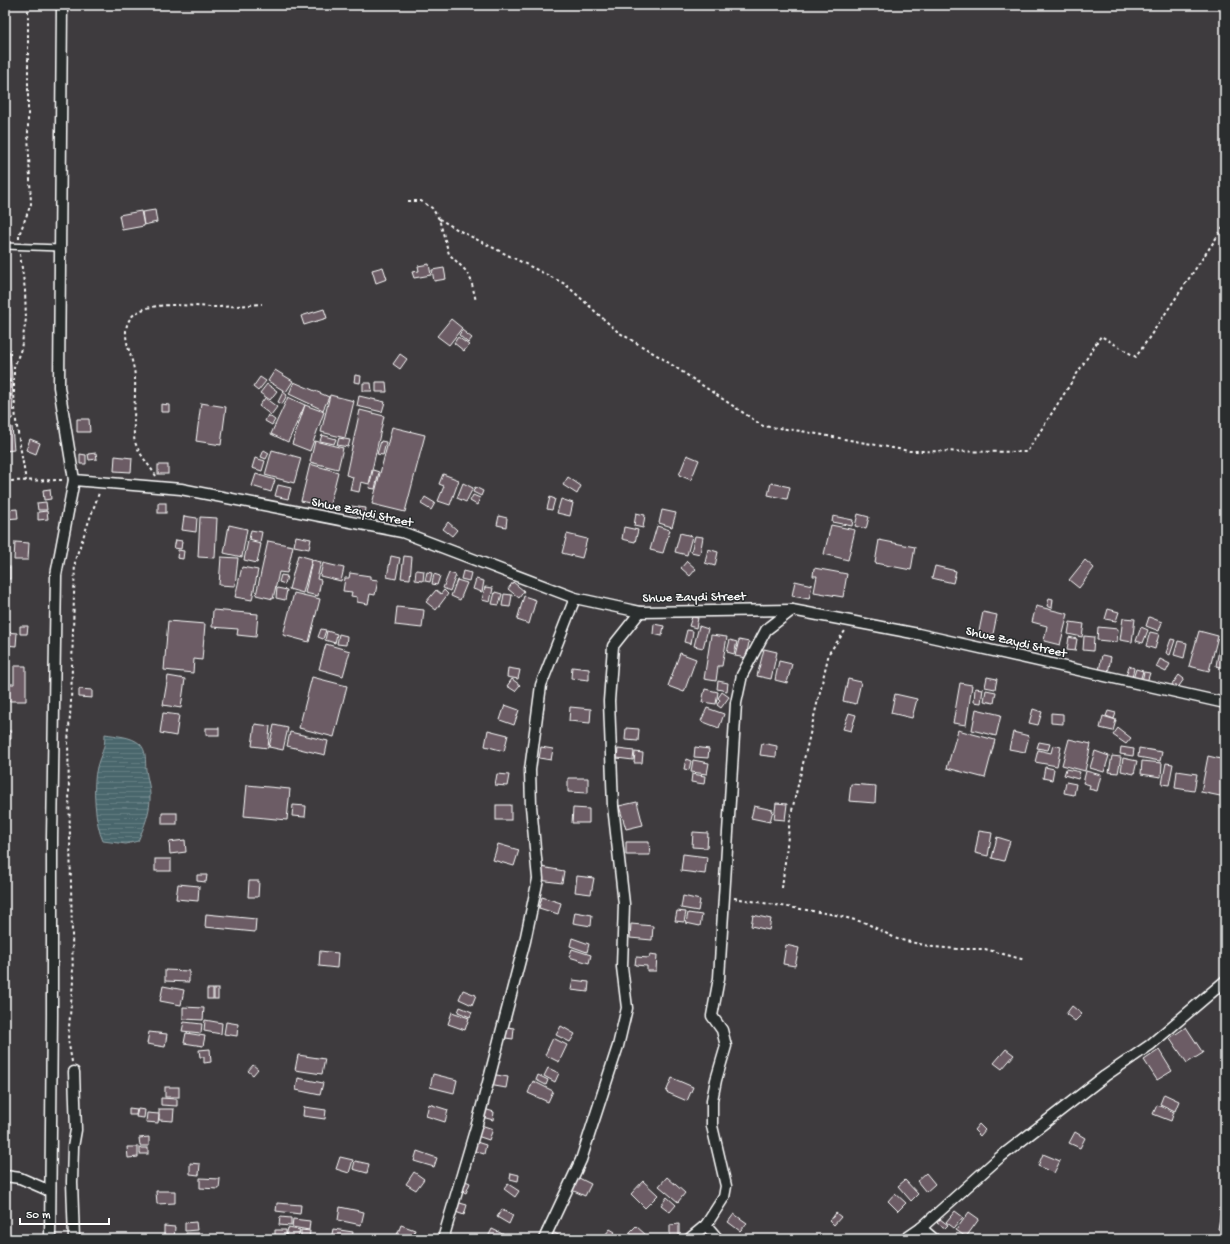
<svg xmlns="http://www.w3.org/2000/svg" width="1230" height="1244" font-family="'Gochi Hand',sans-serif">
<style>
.water{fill:url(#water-rules);stroke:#92a3a7}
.building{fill:#6c5c65;stroke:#fff}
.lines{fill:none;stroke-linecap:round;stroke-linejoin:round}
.service-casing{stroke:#fff;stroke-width:8}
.minor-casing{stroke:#fff;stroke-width:13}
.path{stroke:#fff;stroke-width:2;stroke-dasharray:3 3;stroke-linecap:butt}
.service{stroke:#2a2d2e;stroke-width:5}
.minor{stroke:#2a2d2e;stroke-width:10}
.labels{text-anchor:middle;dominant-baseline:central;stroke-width:3;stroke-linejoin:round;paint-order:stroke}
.street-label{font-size:13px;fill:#fff;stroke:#2a2d2e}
</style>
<defs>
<pattern id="water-rules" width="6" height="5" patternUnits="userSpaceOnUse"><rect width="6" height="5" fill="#49666c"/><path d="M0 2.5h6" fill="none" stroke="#647d82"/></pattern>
</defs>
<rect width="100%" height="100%" fill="#3e3b3e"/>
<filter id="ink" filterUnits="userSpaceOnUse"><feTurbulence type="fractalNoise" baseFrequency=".025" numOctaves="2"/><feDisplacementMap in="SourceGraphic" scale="8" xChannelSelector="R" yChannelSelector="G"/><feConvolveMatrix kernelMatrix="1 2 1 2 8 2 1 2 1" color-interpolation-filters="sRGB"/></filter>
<g filter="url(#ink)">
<!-- water -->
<path class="water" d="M105 734C116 736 131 736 140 744 147 751 145 761 146 770 147 778 150 786 150 794 151 811 144 827 138 841L126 844 103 841C95 824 92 785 97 767 101 752 105 751 105 734Z"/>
<!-- building -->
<g class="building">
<polygon points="155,210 157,222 144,225 142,212"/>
<polygon points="141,211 144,226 122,230 119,215"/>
<polygon points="429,264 431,275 414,278 412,272 419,271 418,266"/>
<polygon points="383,267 387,279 376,283 372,270"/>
<polygon points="444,268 446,279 434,281 432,270"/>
<polygon points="324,309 327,318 304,325 301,316"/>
<polygon points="5,313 9,314 6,335 5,335"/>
<polygon points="451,319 462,328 449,345 437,336"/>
<polygon points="462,330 472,338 468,343 459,335"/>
<polygon points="458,337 469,345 464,351 454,343"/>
<polygon points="5,352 10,352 12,380 5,380"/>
<polygon points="400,354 407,359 400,369 393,364"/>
<polygon points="275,370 293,381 286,392 268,381"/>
<polygon points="355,375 361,376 360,383 354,382"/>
<polygon points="260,377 266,381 258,391 253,387"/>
<polygon points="6,381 13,382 12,395 5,394"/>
<polygon points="294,382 329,397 323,410 289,394"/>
<polygon points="376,382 386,382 387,392 376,392"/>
<polygon points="363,383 371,383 372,391 363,391"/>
<polygon points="267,384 277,391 270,400 260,393"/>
<polygon points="283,392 287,395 282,404 278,402"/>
<polygon points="330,395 354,401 345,438 321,432"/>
<polygon points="5,396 13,396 12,419 5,419"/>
<polygon points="359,396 385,402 382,412 357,406"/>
<polygon points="288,397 305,405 288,442 271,434"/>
<polygon points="265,398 277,407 271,415 259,406"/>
<polygon points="201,403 226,407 221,445 196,441"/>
<polygon points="161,404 169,405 169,412 161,412"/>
<polygon points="305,405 324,412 310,451 292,444"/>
<polygon points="360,410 384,416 369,484 361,482 359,492 350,490 353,477 346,475"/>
<polygon points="268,415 275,420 272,425 265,421"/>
<polygon points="77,419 89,419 90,432 77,432"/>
<polygon points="12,427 14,450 5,451 5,428"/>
<polygon points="392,427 425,435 405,512 372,504"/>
<polygon points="322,435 336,439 334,444 320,441"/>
<polygon points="339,438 350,440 348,447 337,445"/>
<polygon points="30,439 40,443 36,454 26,450"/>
<polygon points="315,441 343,448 338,469 310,462"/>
<polygon points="381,441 386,442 383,455 377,454"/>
<polygon points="264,450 269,453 266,459 261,457"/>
<polygon points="272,450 301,458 294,483 265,475"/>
<polygon points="96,453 97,459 89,460 88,454"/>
<polygon points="80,454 86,455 86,464 80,464"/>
<polygon points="687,455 699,460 691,480 679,475"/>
<polygon points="115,456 132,458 131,472 114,471"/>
<polygon points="255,458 265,461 262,471 252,468"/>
<polygon points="310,464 338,472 329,508 301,501"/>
<rect x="158" y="465" width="10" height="9"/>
<polygon points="373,470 379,472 375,489 369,488"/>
<polygon points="256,474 275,480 271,492 252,486"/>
<polygon points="443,474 459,480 450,505 438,501 444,486 439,484"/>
<polygon points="568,477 581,486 577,494 563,485"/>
<polygon points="463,483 473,488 466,502 457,498"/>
<polygon points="771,483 790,487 787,499 768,495"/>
<polygon points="278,485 291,488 288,499 275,496"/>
<polygon points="475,487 483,491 481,496 473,492"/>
<polygon points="50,489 51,499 44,500 43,490"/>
<polygon points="473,495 480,498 477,505 470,501"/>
<polygon points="425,497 435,503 431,510 421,504"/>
<polygon points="550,497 555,499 552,510 547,509"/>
<polygon points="561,499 573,503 570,516 557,513"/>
<polygon points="46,502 47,510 38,510 37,503"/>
<rect x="158" y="503" width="8" height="10"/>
<polygon points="351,506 366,508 365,515 350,513"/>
<polygon points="17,509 18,518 5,519 5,510"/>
<polygon points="662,510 676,513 672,527 659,523"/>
<polygon points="47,511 48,519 38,520 38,512"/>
<polygon points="636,513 645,515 643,528 634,526"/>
<polygon points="858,514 869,517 866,529 855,526"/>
<polygon points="184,516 197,518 196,532 182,530"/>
<polygon points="499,516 507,518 506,527 497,525"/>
<polygon points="833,516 853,520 852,526 832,522"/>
<polygon points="200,517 217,518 215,558 198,557"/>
<polygon points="448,522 457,530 452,536 443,529"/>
<polygon points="229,525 247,529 242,557 224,553"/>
<polygon points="831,525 855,530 848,560 824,554"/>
<polygon points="657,526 670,530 663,553 650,550"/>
<polygon points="624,527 638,530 635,542 622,539"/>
<polygon points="251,530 262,532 260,542 249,539"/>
<polygon points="680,533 692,536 687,555 675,552"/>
<polygon points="567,534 587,539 582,558 562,553"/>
<polygon points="296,536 311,539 309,549 294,546"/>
<polygon points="695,536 703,537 700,554 691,552"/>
<polygon points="176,540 182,541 181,549 174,548"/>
<polygon points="879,540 915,547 911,570 875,563"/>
<polygon points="248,541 261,544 257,563 244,560"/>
<polygon points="268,541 293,546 287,573 279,572 273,599 256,595"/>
<polygon points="15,542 29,543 28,560 14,560"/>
<polygon points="708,549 718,552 715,566 705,563"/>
<polygon points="178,550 184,551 183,559 177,558"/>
<polygon points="298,555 312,559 303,593 289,589"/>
<polygon points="391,556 400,558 396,579 387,577"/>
<polygon points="404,556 412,557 410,579 401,578"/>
<polygon points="221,557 238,558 235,586 219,585"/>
<polygon points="312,560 321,562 317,579 321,580 318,596 305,593"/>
<polygon points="1085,560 1094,568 1079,588 1069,580"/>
<polygon points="687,561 696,569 690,576 681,568"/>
<polygon points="323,563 344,568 341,581 320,576"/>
<polygon points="935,566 956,571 953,583 932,578"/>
<rect x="5" y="567" width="5" height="12"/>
<polygon points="242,567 258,570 252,600 235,597"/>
<polygon points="814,568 847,574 843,597 814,592 817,576 813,576"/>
<polygon points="416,570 424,571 423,581 415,580"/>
<polygon points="463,571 471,573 469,581 461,579"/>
<polygon points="427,572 432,573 430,582 425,581"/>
<polygon points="350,573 370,576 370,579 378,580 375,595 370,594 368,604 357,602 357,597 351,596 352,592 343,591 345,578 349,578"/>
<polygon points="449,573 456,575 450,591 443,588"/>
<polygon points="434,574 440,576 437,585 432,584"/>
<polygon points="281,575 287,576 285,584 279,582"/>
<polygon points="476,579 484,581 482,592 473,589"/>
<polygon points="457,580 467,583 460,600 451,596"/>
<polygon points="795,581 812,585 809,599 792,596"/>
<polygon points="513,582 524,591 519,598 508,589"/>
<polygon points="485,587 493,588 490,602 482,600"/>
<polygon points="277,588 287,590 285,600 276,598"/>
<polygon points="436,590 441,594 444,590 448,594 436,610 426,602"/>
<polygon points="495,592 502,594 499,605 492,604"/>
<polygon points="294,593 320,599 309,642 283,635"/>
<polygon points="504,594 512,595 510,607 502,606"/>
<polygon points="524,596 536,600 529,624 517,620"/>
<polygon points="1049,598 1053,599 1052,608 1047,606"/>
<polygon points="1036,606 1068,614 1060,645 1044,641 1047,626 1032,622"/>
<polygon points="397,607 424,610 422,628 395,625"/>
<polygon points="1108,609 1119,612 1116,621 1105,619"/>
<polygon points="213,610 258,614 256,637 237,635 238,629 212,627"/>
<polygon points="983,612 997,615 992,639 978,636"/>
<polygon points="692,617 698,618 696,628 689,626"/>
<polygon points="1149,617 1162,622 1159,631 1146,626"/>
<polygon points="1123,618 1135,619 1132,642 1120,640"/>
<polygon points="168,621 205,624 202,660 194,659 193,673 164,670"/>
<polygon points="1070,622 1084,624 1082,637 1068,634"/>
<polygon points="654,624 664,626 662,636 653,634"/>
<polygon points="20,626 28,626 27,634 20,634"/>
<polygon points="699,626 708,629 703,648 694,646"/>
<polygon points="1098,627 1118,629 1117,642 1097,640"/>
<polygon points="1141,627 1148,630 1143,643 1136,641"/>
<polygon points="321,629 326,630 323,639 318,637"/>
<polygon points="687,630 693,631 691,644 684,642"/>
<polygon points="327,631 337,634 335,643 325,640"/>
<polygon points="1199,631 1218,636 1209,671 1189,666"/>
<polygon points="5,632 17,633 16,646 5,645"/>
<polygon points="1150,632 1159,634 1155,649 1146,646"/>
<polygon points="339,634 347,636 346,645 337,644"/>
<polygon points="711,635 727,637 722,666 718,666 716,681 704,679"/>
<polygon points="1084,636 1094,637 1093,651 1083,650"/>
<polygon points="1069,637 1077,639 1075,651 1067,650"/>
<polygon points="1171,639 1175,640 1170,655 1166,653"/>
<polygon points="730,640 737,642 734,654 727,652"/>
<polygon points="739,640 749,642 746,658 735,656"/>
<polygon points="1178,641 1187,643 1184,658 1174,655"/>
<polygon points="326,644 350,651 343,676 319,669"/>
<polygon points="1220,644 1225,645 1225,668 1216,666"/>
<polygon points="764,649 777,652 771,679 757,676"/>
<polygon points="680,653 696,659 684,692 668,686"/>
<polygon points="1102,655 1111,657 1108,673 1099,671"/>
<polygon points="1160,659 1170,664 1166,672 1156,667"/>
<polygon points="779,661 792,664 787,683 775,680"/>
<polygon points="14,666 26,666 26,701 5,701 5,684 14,684"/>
<polygon points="1129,666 1134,668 1132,678 1126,676"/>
<polygon points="572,667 589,669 589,680 571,678"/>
<polygon points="508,668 520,670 518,679 507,677"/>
<polygon points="1136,669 1143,671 1140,681 1133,679"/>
<polygon points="1144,672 1150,673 1147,682 1142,681"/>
<polygon points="1179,675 1184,679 1177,689 1171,686"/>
<polygon points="168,676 185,679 181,708 163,705"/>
<polygon points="312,677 347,686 334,737 299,728"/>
<polygon points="987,677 997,679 995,689 985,687"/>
<polygon points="512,679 520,685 515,691 507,686"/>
<polygon points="848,679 861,682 856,704 843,701"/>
<polygon points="718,681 728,683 727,691 717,689"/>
<polygon points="960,683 972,685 966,725 953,723"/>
<polygon points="975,688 983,689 981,703 974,702"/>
<polygon points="79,689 92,690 92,698 79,697"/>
<polygon points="705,689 718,692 716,704 702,702"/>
<polygon points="986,690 996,692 994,703 984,701"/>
<polygon points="722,692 729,697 721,708 717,705 720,700 718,698"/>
<polygon points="895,694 917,699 912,718 891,713"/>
<polygon points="505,705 519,710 514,725 500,720"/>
<polygon points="570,707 591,709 590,723 569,721"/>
<polygon points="707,708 724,714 719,728 701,721"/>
<polygon points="976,709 1001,715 996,736 972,730"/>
<polygon points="1033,709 1042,712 1038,725 1029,723"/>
<polygon points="1108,711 1116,713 1114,719 1106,716"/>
<polygon points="163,713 179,715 176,736 160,733"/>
<polygon points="849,713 856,715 851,731 843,729"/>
<polygon points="1051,713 1063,714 1063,724 1051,723"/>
<polygon points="1103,716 1116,720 1113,731 1100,728"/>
<polygon points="255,724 270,726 268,748 252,746"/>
<polygon points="274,725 288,728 283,750 269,747"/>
<rect x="206" y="728" width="13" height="7"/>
<polygon points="626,728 639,729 638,741 625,740"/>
<polygon points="1118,728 1131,738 1126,744 1113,735"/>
<polygon points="488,730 508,735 504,751 485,746"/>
<polygon points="958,730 995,740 985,778 947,768"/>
<polygon points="5,731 11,731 11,739 5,740"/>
<polygon points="290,732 328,741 325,755 287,746"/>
<polygon points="1013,732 1029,736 1025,752 1009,749"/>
<polygon points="1069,739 1091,744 1085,771 1062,765"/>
<polygon points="1039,742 1050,744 1048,750 1037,748"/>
<polygon points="762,743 777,746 776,757 760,755"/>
<polygon points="1053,745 1061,747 1057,766 1035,762 1038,750 1051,753"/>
<polygon points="541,747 553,749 551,760 539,758"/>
<polygon points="695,747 709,749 708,758 694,757"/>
<polygon points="1121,747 1134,749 1133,756 1120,754"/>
<polygon points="1139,748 1162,752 1160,761 1138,757"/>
<polygon points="618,749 634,751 633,760 617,758"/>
<polygon points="1095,751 1109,756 1104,772 1090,768"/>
<polygon points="635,752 643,753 642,763 634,763"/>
<polygon points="1112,756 1121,757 1118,773 1109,772"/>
<polygon points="1208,756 1225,760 1225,797 1201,792"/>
<polygon points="1123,758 1137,761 1134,774 1121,771"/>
<polygon points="686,759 691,761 689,770 684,769"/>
<polygon points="693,760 709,763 707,774 691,772"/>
<polygon points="1142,761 1162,763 1161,777 1141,774"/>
<polygon points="1166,763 1173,764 1169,785 1162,784"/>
<polygon points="1045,767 1054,769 1052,780 1043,778"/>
<polygon points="1066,769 1080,772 1078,779 1064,775"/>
<polygon points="1086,771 1101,775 1097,791 1089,789 1090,785 1083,783"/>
<polygon points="1177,771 1197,774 1194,791 1175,788"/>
<polygon points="497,774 509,775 507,786 495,785"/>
<polygon points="692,774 705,776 704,784 691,782"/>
<polygon points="568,778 588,778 588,793 568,792"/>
<polygon points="1066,782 1076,784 1074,795 1064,793"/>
<polygon points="851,784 876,786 875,803 849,801"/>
<polygon points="247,785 290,789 287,820 244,816"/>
<polygon points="637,802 643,825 626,829 619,806"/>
<polygon points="776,803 787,804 785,820 774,819"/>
<polygon points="293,805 306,806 305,817 292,816"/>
<rect x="496" y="805" width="15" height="15"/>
<polygon points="754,806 773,810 770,822 751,818"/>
<polygon points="573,808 589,809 589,823 572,823"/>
<rect x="162" y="813" width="15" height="11"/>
<polygon points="979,831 992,833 988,856 975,853"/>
<polygon points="693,832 708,833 707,848 692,847"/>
<polygon points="997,837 1010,841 1004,861 992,858"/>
<polygon points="185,840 186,852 170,854 169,842"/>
<polygon points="626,842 649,842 650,855 626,855"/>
<polygon points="498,844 519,850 514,866 493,860"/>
<polygon points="683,854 707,857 705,874 681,871"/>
<rect x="155" y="859" width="16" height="12"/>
<polygon points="541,867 564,871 562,883 539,880"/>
<polygon points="197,875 207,875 206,882 197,881"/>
<polygon points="577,876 594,878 591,894 575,892"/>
<polygon points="249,881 259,881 258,897 248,897"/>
<polygon points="178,884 199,886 198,901 176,899"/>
<polygon points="683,896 700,900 698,911 681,908"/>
<polygon points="542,897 561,903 558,914 539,908"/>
<polygon points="677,911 686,912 684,922 675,921"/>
<polygon points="575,912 592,915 591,926 573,923"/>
<polygon points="688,913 702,915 700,926 686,923"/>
<polygon points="206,914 256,919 255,932 205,927"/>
<polygon points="753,915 771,919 769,930 751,926"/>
<polygon points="631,924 653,926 652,940 630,938"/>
<polygon points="572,938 589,944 587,952 570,946"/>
<polygon points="786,945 799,948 795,966 783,964"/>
<polygon points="572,949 591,955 589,963 569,957"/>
<polygon points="320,951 338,953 337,968 319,966"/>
<polygon points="650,954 657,955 656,971 647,971 647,966 635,965 636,957 649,958"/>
<polygon points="165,970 189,971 189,982 165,981"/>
<polygon points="573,980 589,982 588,992 571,990"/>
<polygon points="163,986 184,990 181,1005 160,1001"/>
<rect x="207" y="989" width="6" height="10"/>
<rect x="214" y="989" width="4" height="10"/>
<polygon points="463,990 476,995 472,1005 459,999"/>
<polygon points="1072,1006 1082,1014 1075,1021 1066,1014"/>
<polygon points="183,1007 204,1008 203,1020 183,1019"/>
<polygon points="460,1007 472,1012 470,1017 458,1012"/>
<polygon points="452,1012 469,1018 465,1030 448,1024"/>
<polygon points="205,1020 222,1023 221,1034 204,1031"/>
<polygon points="184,1022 202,1024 201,1033 182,1031"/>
<polygon points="226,1022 238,1024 237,1036 224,1034"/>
<polygon points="500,1026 514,1028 513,1039 498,1037"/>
<polygon points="561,1026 575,1034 570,1042 556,1035"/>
<polygon points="1186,1027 1203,1053 1187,1063 1170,1038"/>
<polygon points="149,1032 167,1034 165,1047 147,1044"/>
<polygon points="186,1033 205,1036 203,1046 184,1043"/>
<polygon points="553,1038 567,1045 559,1062 545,1055"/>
<polygon points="210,1049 211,1062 204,1063 204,1057 200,1057 199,1050"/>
<polygon points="1006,1049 1014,1055 1002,1069 994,1063"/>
<polygon points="1159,1050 1172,1071 1157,1080 1144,1060"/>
<polygon points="298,1055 325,1059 322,1074 295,1070"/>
<polygon points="253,1065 258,1069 253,1075 248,1071"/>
<polygon points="548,1068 559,1073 555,1082 544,1076"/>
<polygon points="433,1074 457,1080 454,1093 430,1087"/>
<polygon points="491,1074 508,1077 506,1088 489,1085"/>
<polygon points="538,1075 548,1080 546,1085 536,1080"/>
<polygon points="298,1078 323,1083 320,1095 296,1090"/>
<polygon points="672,1078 693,1087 687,1101 666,1092"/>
<polygon points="533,1081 553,1091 548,1102 528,1093"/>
<rect x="165" y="1087" width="14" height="10"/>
<polygon points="1164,1094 1179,1101 1175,1111 1160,1104"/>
<polygon points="161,1098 177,1099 177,1106 161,1105"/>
<polygon points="429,1104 448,1110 445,1122 426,1116"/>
<polygon points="1157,1105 1174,1112 1171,1121 1153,1114"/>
<polygon points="304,1107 326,1110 325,1119 303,1116"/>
<polygon points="129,1108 137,1109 136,1115 129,1115"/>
<polygon points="481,1108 494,1112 493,1120 479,1116"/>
<polygon points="138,1109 145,1110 144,1118 136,1117"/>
<polygon points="159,1109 174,1109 173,1121 159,1120"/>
<polygon points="147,1113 159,1114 158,1123 146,1122"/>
<polygon points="475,1123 493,1129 489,1140 471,1134"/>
<polygon points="979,1124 985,1130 980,1136 974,1130"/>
<polygon points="1075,1132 1085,1138 1080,1148 1069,1143"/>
<polygon points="149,1137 149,1146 140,1146 139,1138"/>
<polygon points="470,1140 486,1145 484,1154 468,1149"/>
<polygon points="127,1147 138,1147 138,1157 128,1158"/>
<rect x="140" y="1148" width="8" height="6"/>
<polygon points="417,1151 437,1158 434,1167 414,1161"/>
<polygon points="1043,1154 1060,1161 1054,1173 1038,1166"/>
<polygon points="340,1157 353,1160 349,1173 336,1169"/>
<polygon points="355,1161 369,1164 367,1173 353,1169"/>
<polygon points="190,1163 200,1164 199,1175 190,1174"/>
<polygon points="414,1172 424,1179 416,1190 406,1184"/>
<polygon points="511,1173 519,1175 518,1181 510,1179"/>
<polygon points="926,1173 935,1184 926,1192 917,1181"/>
<polygon points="571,1174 591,1184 585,1196 565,1187"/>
<polygon points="667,1177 685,1193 678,1202 659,1186"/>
<polygon points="200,1178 220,1179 219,1189 200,1188"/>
<polygon points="459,1178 470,1183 466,1193 455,1188"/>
<polygon points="905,1180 918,1194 911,1201 898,1186"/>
<polygon points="643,1181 658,1195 645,1208 631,1194"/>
<polygon points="508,1184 519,1191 515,1197 504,1189"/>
<polygon points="156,1191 175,1191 175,1203 157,1204"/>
<polygon points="895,1193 906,1203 898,1211 888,1201"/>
<polygon points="667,1197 676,1205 670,1212 661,1205"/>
<polygon points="449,1200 467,1205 464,1215 447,1209"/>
<polygon points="277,1203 301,1205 300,1214 276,1211"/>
<polygon points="340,1207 364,1212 361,1225 338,1220"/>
<polygon points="502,1209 513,1215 509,1224 497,1217"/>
<polygon points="955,1211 963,1217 954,1228 946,1222"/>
<polygon points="969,1212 979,1219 966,1237 956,1230"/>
<polygon points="1221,1212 1225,1213 1225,1231 1218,1229"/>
<polygon points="836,1213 841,1217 834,1225 830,1221"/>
<polygon points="734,1214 747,1223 740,1231 728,1222"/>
<polygon points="280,1217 291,1218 291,1226 279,1225"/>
<polygon points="293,1219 310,1221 309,1230 292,1227"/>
<polygon points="940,1219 948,1225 945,1228 937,1223"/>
<polygon points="196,1222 197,1230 185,1231 185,1223"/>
<polygon points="679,1224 679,1238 670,1238 670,1225"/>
<polygon points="401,1225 415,1230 412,1239 397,1235"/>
<polygon points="164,1226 175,1227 174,1239 164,1239"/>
<polygon points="636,1226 646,1235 642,1239 636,1239 629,1233"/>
<polygon points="543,1227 564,1238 564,1239 538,1239"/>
<polygon points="288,1228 300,1230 298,1238 286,1236"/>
<polygon points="333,1229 353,1232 352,1239 331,1239"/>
<polygon points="492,1229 509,1237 508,1239 487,1239"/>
<polygon points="610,1229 615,1232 610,1239 605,1235"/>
<polygon points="275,1230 286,1230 286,1235 275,1236"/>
<polygon points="301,1230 310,1231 309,1239 301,1239"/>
<polygon points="186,1233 202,1233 203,1239 186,1239"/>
</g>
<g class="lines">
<!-- service casing -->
<g class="service-casing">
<polyline id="service" points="5,246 60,248"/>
</g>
<!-- minor casing -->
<g class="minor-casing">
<g id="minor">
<polyline points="74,480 181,489 402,532 575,598 640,612 792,610 918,634 1225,703"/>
<polyline points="74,1072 76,1130 73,1147 72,1182 74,1239"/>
<polyline points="5,1176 20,1178 50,1191"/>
<polyline points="706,1225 718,1239"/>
<polyline points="921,1228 934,1239"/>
<polyline points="50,1239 52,1014 52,838 56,575 74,480 59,387 62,5"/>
<polyline points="443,1239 479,1117 525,941 538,879 531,806 530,770 541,685 575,598"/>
<polyline points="544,1239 581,1160 618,1046 627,1008 622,967 624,904 613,806 609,701 613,646 640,612"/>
<polyline points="689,1239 706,1225 724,1197 726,1186 712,1126 712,1100 716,1080 726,1046 722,1030 712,1016 719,978 736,703 742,675 766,630 792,610"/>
<polyline points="905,1239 921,1228 999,1158 1105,1076 1150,1045 1225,981"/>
</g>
</g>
<!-- path -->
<g class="path">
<polyline points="1225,112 1223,116 1225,122"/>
<polyline points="408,201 421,201 432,208 439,219 449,254 466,271 471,280 476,301"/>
<polyline points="439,219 460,231 565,284 618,332 660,357 763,426 801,431 909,451 1027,452 1101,336 1136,357 1225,225"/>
<polyline points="19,239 19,235 31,204 28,132 28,5"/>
<polyline points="20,254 25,290 26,319 21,349 14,367 14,394 16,421 26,481"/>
<path d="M156 476C149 465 139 454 135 442 132 436 136 390 135 379 135 363 125 345 126 331 128 295 192 307 214 307 230 307 246 305 262 304"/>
<polyline points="5,481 63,480"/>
<polyline points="782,888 790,819 829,653 845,631"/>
<polyline points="734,898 836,915 866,923 897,939 933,947 959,949 985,949 1025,960"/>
<polyline points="72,1062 68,1039 73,981 68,743 71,702 75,560 99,493"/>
</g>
<!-- service -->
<use href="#service" class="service"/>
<!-- minor -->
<use href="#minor" class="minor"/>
</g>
</g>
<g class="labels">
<!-- street labels -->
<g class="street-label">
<text transform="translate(362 513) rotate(12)">Shwe Zaydi Street</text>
<text transform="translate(694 598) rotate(-1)">Shwe Zaydi Street</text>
<text transform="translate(1016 643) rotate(13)">Shwe Zaydi Street</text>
</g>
</g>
<!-- margin -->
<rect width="1230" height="1244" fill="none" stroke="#2a2d2e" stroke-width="20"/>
<rect x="10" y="10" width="1210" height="1224" fill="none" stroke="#fff" stroke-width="1.5" filter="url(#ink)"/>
<!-- scale -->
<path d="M20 1218v6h89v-6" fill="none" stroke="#ffffff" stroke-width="2"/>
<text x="26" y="1218" font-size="12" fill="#ffffff" stroke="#2a2d2e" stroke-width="3" paint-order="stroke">50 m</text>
</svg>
